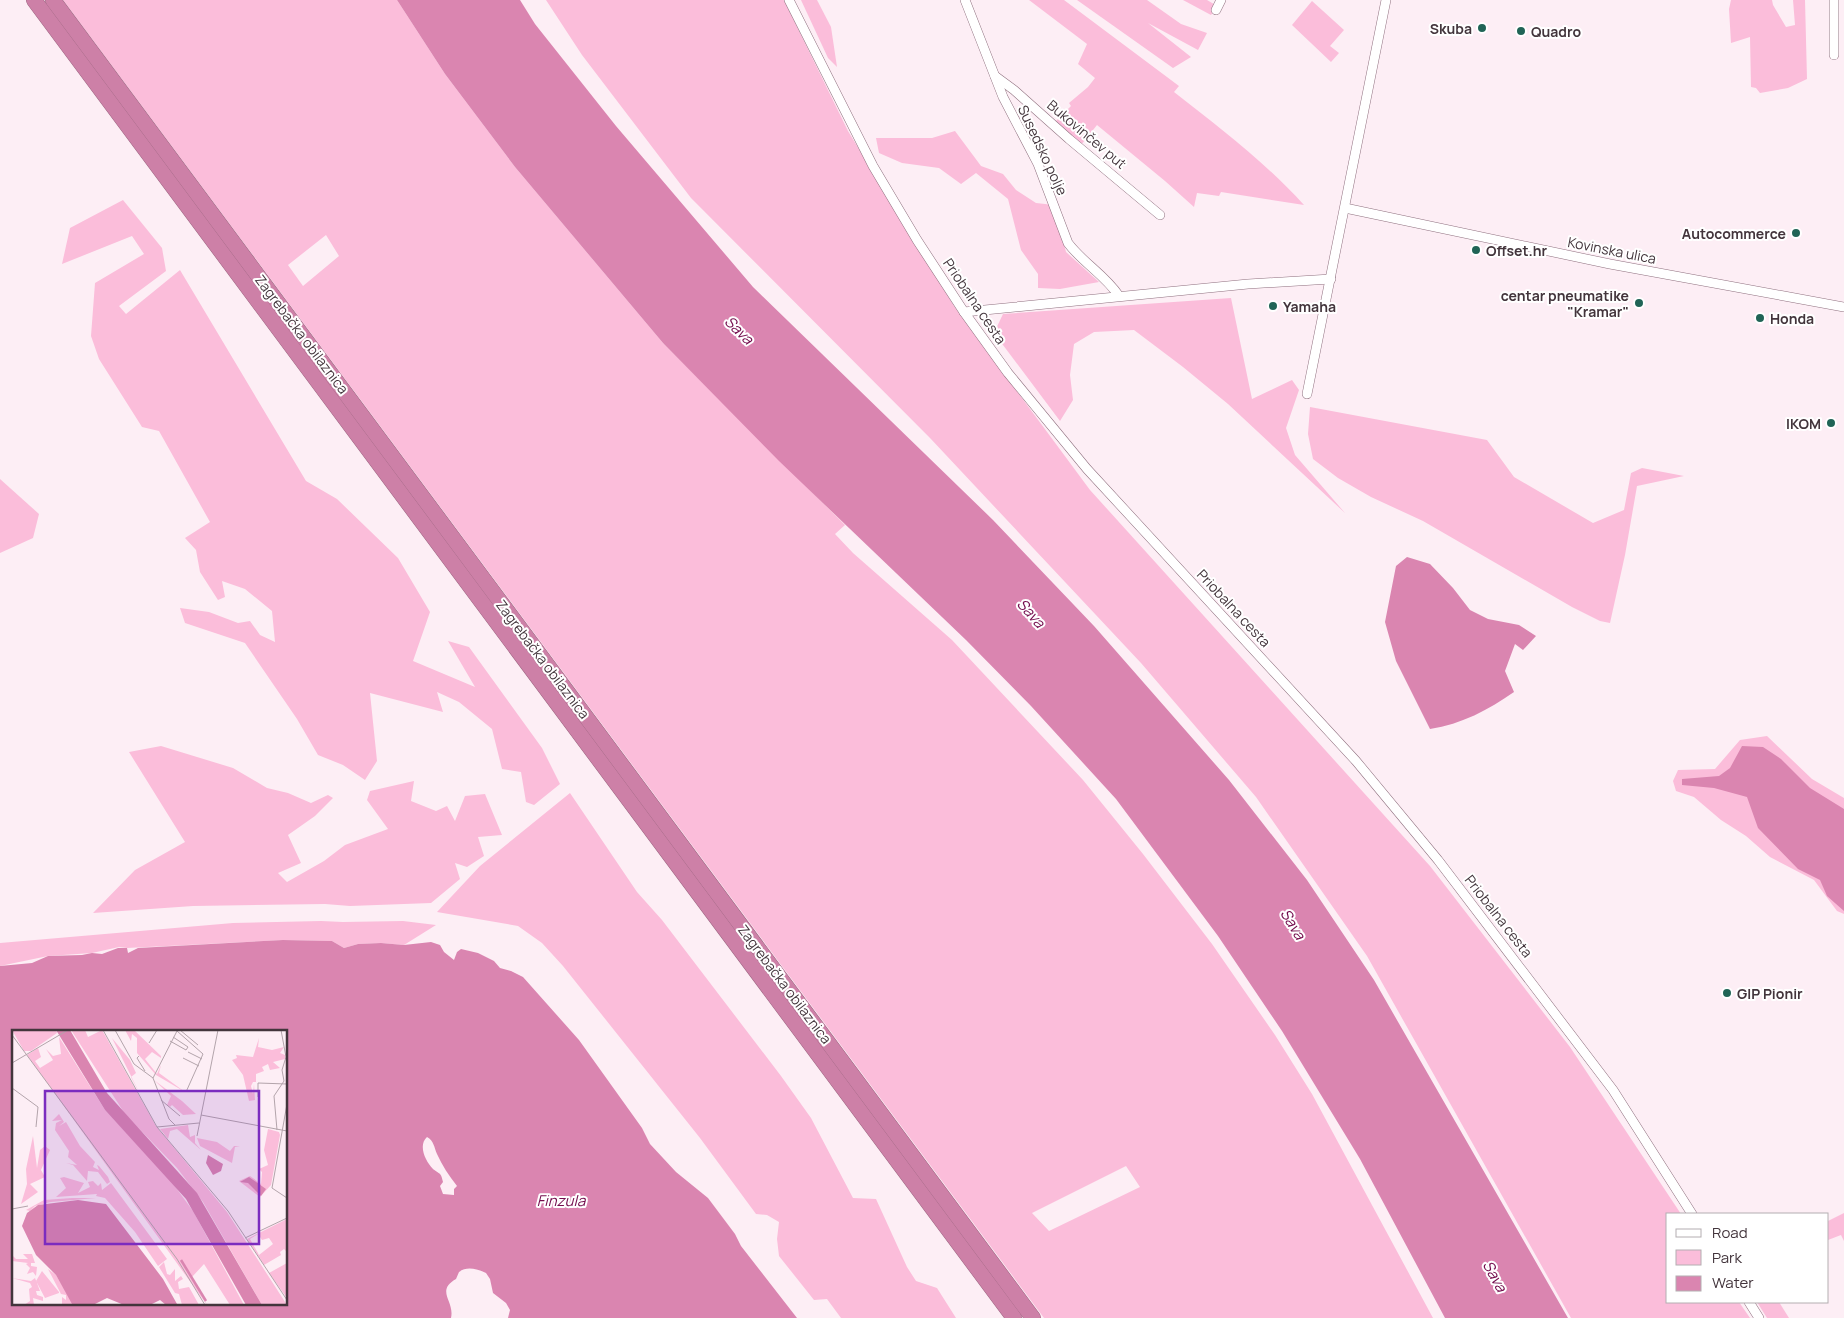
<svg xmlns="http://www.w3.org/2000/svg" width="1844" height="1318" font-family="Manrope,sans-serif">
<style>
.green{fill:#fbbdda;fill-rule:evenodd}
.water{fill:#da85b0;fill-rule:evenodd}
.lines{fill:none;stroke-linecap:round;stroke-linejoin:round}
.street-casing{stroke:#8f707f;stroke-width:10}
.highway-casing{stroke:#9d6682;stroke-width:16}
.street{stroke:#fff;stroke-width:9}
.highway{stroke:#cd80a7;stroke-width:15}
.poi-dot{fill:#206456;stroke:#fff;stroke-width:2}
.labels{text-anchor:middle;dominant-baseline:central;stroke-width:4;stroke-linejoin:round;paint-order:stroke}
.poi-label{font-size:14px;font-weight:bold;fill:#43353c;stroke:#fff;text-anchor:start}
.street-label{font-size:14px;fill:#43353c;stroke:#fff}
.water-label{font-size:15px;font-style:italic;fill:#730c4d;stroke:#fff}
.inset-river{fill:none;stroke:#da85b0;stroke-width:2.5}
.inset-road{fill:none;stroke:#b3a4ab;stroke-width:1}
.view{fill:#7b2cbf;fill-opacity:0.15;stroke:#7b2cbf;stroke-width:2.5}
.inset-edge{fill:none;stroke:#43353c;stroke-width:2.5}
</style>
<rect width="100%" height="100%" fill="#fdeef5"/>
<!-- green -->
<g class="green">
<path d="M63 0H397L445 74 515 167 663 343 845 525 835 534 853 553 952 640 1083 780 1143 854 1212 944 1275 1035 1312 1094 1433 1318H1044ZM326 235 339 256 303 286 288 265ZM1126 1166 1140 1187 1049 1231 1032 1213Z"/>
<polygon points="546,0 784,0 848,131 954,306 1090,490 1430,866 1570,1047 1681,1214 1668,1214 1668,1302 1739,1302 1750,1318 1571,1318 1367,956 1256,797 1141,663 930,438 691,198 582,55"/>
<polygon points="801,0 817,0 831,27 837,67 828,58"/>
<path d="M1029 0H1064L1179 86 1174 92C1219 127 1265 162 1304 205L1221 192 1219 196 1197 193 1194 207 1165 181 1097 125 1081 145 1055 122 1071 106 1069 103 1088 87 1095 78 1078 64 1087 44Z"/>
<polygon points="1077,0 1147,0 1181,24 1207,33 1198,50 1148,23 1191,57 1173,68"/>
<polygon points="1183,0 1207,0 1217,6 1211,15"/>
<polygon points="1731,0 1772,0 1773,5 1786,27 1795,25 1793,0 1805,0 1807,79 1788,88 1760,93 1756,88 1751,87 1750,37 1731,43 1729,9"/>
<polygon points="1312,1 1344,30 1330,46 1339,53 1331,62 1292,25"/>
<polygon points="955,131 981,166 1003,174 1016,190 1036,203 1054,205 1066,252 1099,282 1060,289 1038,288 1038,274 1021,250 1008,199 976,173 961,184 939,168 902,163 879,153 876,138 932,138"/>
<polygon points="123,200 162,248 166,271 119,306 126,314 180,270 306,481 337,499 398,558 430,612 413,661 475,687 448,641 469,647 542,748 560,784 534,805 526,802 521,772 502,769 492,729 459,702 437,692 443,712 370,693 377,761 365,780 343,765 318,755 297,719 245,643 185,623 180,608 209,612 238,623 250,621 260,635 275,642 272,611 245,589 222,581 225,597 218,600 200,572 196,550 185,538 210,522 159,431 142,427 99,359 91,336 95,283 144,254 132,236 62,264 70,228"/>
<polygon points="1231,298 1252,399 1292,380 1299,390 1286,428 1295,455 1345,513 1228,404 1183,367 1134,330 1094,332 1074,344 1070,375 1073,400 1060,421 994,333 1003,314"/>
<polygon points="1310,407 1487,440 1514,477 1593,523 1624,510 1631,473 1642,468 1684,476 1637,486 1625,555 1610,623 1600,621 1572,607 1423,521 1371,497 1338,478 1313,459 1308,434"/>
<polygon points="0,479 39,514 33,538 0,553"/>
<polygon points="1767,736 1812,779 1844,798 1844,914 1837,911 1814,880 1770,857 1746,836 1721,820 1694,797 1676,791 1673,781 1678,770 1715,769 1740,740"/>
<polygon points="161,746 233,768 267,788 288,793 311,803 328,795 333,798 315,816 288,835 301,863 278,873 287,882 324,861 345,845 388,829 367,800 370,791 414,781 411,801 436,811 447,806 455,821 465,796 485,794 502,835 478,837 484,856 467,867 455,863 460,879 431,903 350,906 325,904 193,906 93,913 135,870 185,842 129,752"/>
<polygon points="570,793 637,892 662,920 781,1076 811,1118 853,1198 876,1199 907,1267 916,1281 937,1288 956,1318 841,1318 827,1299 814,1300 779,1256 777,1239 779,1222 767,1215 756,1214 700,1138 563,966 542,943 518,926 437,912 480,866"/>
<polygon points="321,921 343,922 403,921 436,925 404,945 381,943 358,944 344,948 332,941 283,940 127,948 119,947 92,953 48,956 0,966 0,943 233,923"/>
<polygon points="1844,1213 1844,1241 1841,1235 1828,1240 1828,1221"/>
<polygon points="1757,1302 1779,1302 1789,1318 1767,1318"/>
</g>
<!-- water -->
<g class="water">
<polygon points="397,0 520,0 535,24 616,126 753,287 993,520 1094,626 1229,780 1307,880 1374,980 1568,1318 1445,1318 1360,1159 1282,1031 1218,936 1116,799 1031,706 966,640 779,461 663,343 515,167 445,74"/>
<path d="M1407 557 1430 564 1453 588 1470 610 1488 619 1519 625 1536 636 1523 650 1515 644 1505 671 1514 692C1488 710 1462 724 1430 729L1396 661 1385 622 1396 566Z"/>
<polygon points="1742,746 1763,747 1781,759 1810,788 1844,809 1844,911 1827,896 1820,880 1798,869 1758,828 1747,797 1714,788 1682,785 1682,779 1719,776 1730,768"/>
<path d="M283 940 332 941 344 948 358 944 381 943 404 945 431 942 440 945 444 952 454 960 457 952 461 949 478 953 494 961 500 968 511 971 523 977 579 1040 642 1128 650 1144 676 1172 708 1198 735 1234 741 1246 797 1318H508L510 1310 506 1303 493 1293 490 1279 486 1273C477 1269 467 1266 459 1272L456 1279C435 1291 455 1301 451 1318H0V966L32 963 48 956 82 955 92 953 102 954 118 948H127L128 953 138 948ZM14 1032H286V1304H14ZM427 1137C434 1141 434 1147 437 1154 442 1165 449 1176 457 1186L454 1189V1195L443 1194 440 1186 443 1182C442 1179 442 1176 440 1174 439 1173 434 1170 433 1169 425 1161 418 1145 427 1137Z"/>
</g>
<g class="lines">
<!-- street casing -->
<g class="street-casing">
<g id="street">
<polyline points="789,0 873,166 917,240 964,312 1008,373 1087,469 1356,761 1438,860 1613,1090 1692,1214"/>
<path d="M965 0 1003 97 1038 164 1068 243C1083 263 1105 275 1119 296"/>
<polyline points="1834,0 1834,55"/>
<polyline points="1216,10 1221,0"/>
<polyline points="995,76 1014,90 1069,139 1160,215"/>
<polyline points="1345,208 1610,264 1844,307"/>
<polyline points="964,312 1248,284 1331,279"/>
<polyline points="1307,394 1386,0"/>
<polyline points="1749,1302 1759,1318"/>
</g>
</g>
<!-- highway casing -->
<g class="highway-casing">
<g id="highway">
<polyline points="34,0 1014,1318"/>
<polyline points="53,0 1033,1318"/>
</g>
</g>
<!-- street -->
<use href="#street" class="street"/>
<!-- highway -->
<use href="#highway" class="highway"/>
</g>
<!-- markers -->
<g class="poi-dot">
<circle cx="1482" cy="28" r="5"/>
<circle cx="1521" cy="31" r="5"/>
<circle cx="1796" cy="233" r="5"/>
<circle cx="1476" cy="250" r="5"/>
<circle cx="1639" cy="303" r="5"/>
<circle cx="1273" cy="306" r="5"/>
<circle cx="1760" cy="318" r="5"/>
<circle cx="1831" cy="423" r="5"/>
<circle cx="1727" cy="993" r="5"/>
</g>
<g class="labels">
<!-- poi labels -->
<g class="poi-label">
<text x="1472" y="28" text-anchor="end">Skuba</text>
<text x="1531" y="31">Quadro</text>
<text x="1786" y="233" text-anchor="end">Autocommerce</text>
<text x="1486" y="250">Offset.hr</text>
<text x="1629" y="295" text-anchor="end">centar pneumatike<tspan x="1629" dy="16">"Kramar"</tspan></text>
<text x="1283" y="306">Yamaha</text>
<text x="1770" y="318">Honda</text>
<text x="1821" y="423" text-anchor="end">IKOM</text>
<text x="1737" y="993">GIP Pionir</text>
</g>
<!-- street labels -->
<g class="street-label">
<text transform="translate(1087 134) rotate(40)">Bukovinčev put</text>
<text transform="translate(1043 150) rotate(65)">Susedsko polje</text>
<text transform="translate(1612 250) rotate(11)">Kovinska ulica</text>
<text transform="translate(975 301) rotate(56)">Priobalna cesta</text>
<text transform="translate(302 334) rotate(53)">Zagrebačka obilaznica</text>
<text transform="translate(1234 608) rotate(47)">Priobalna cesta</text>
<text transform="translate(543 659) rotate(53)">Zagrebačka obilaznica</text>
<text transform="translate(1499 916) rotate(52)">Priobalna cesta</text>
<text transform="translate(785 984) rotate(53)">Zagrebačka obilaznica</text>
</g>
<!-- water labels -->
<g class="water-label">
<text transform="translate(739 330) rotate(44)">Sava</text>
<text transform="translate(1031 613) rotate(48)">Sava</text>
<text transform="translate(1293 924) rotate(58)">Sava</text>
<text x="561" y="1200">Finzula</text>
<text transform="translate(1495 1276) rotate(61)">Sava</text>
</g>
</g>
<!-- overview -->
<g transform="translate(12 1030)">
<rect width="275" height="275" fill="#fdeef5"/>
<path d="M0 0H44L45 3 19 21H12ZM59 0H73L76 7 90 0 144 96 215 182 275 275H250L191 172 165 138 113 84ZM113 0H122L149 26V28L140 22 133 29 145 44 149 35 147 43 173 62 144 45 125 23V8L120 4 119 11ZM47 7 93 80 159 151 181 181 232 275H218L192 234 180 247 195 275 15 25 26 18 29 27 23 31 28 38 41 30 34 19 41 26 49 24ZM100 8 118 30 124 43 119 47 130 68ZM247 8 246 17 260 20 272 17 268 23 273 25V29L261 32 268 38 258 40 256 34 250 37 252 41 244 44V52H241L239 56 241 64 242 54 243 70 237 71 231 45 220 30 225 28 224 25 241 27ZM142 50 170 71 184 84 171 85 160 75 158 77 155 75 159 66ZM47 84 52 92 47 96 54 92 68 116 83 132 81 137 87 140 85 135 87 136 96 147 98 152 95 154 86 142 76 141 75 151 61 135 54 133 65 135 56 127 57 121 43 100 44 93 50 90 40 91ZM176 95 178 107 183 105V113L189 120 165 99 158 101 156 109 148 99ZM256 99 267 102 268 105 259 155 248 167 227 151 238 146 249 154 250 142 247 139 256 135 252 120ZM21 106 25 138 28 120 33 116 38 120 29 140 33 147 18 154 26 162 9 174 15 154 14 139ZM185 108 205 112 218 121 222 116H228L223 117 220 133 188 116ZM52 147 72 153 66 163 78 157 76 152 81 151 86 156 89 153 90 160 99 153 155 229 146 236 123 202 93 168 84 166 85 164 44 167 54 158 48 148ZM60 168H84L39 172 23 176 18 181 14 180 32 170ZM275 189V222L272 219 268 222 269 225 252 235 235 209ZM246 204 250 210 257 208 261 214 247 225 238 209ZM11 224H20L23 233H19V236L25 237 24 246 21 242 15 244 18 238 14 234 16 233 0 231V225L4 229H16ZM152 232 155 244 158 245 163 239V251L169 246 171 249 166 252 167 259 177 257 187 275H170L167 264 163 263 147 237ZM275 233V268L257 243ZM36 239 44 245 62 275H50V267L54 270V265L49 264ZM30 241 47 262V263L33 268 24 251ZM0 248 19 251 23 248 28 261H24L25 265 31 267V271L21 268 22 275H12L18 271 17 259 20 257 18 253Z" fill="#fbbdda" fill-rule="evenodd"/>
<path d="M44 0H58L95 63 185 163 250 275H234L174 169 93 80ZM196 125 211 134 209 141 201 145 194 133ZM237 147 254 159 249 166 236 153 228 152ZM66 170 94 174 151 249 165 274 154 275 148 270 138 275H112L95 268 81 275 60 274 44 245 24 225 10 196 15 183 26 175Z" fill="#da85b0"/>
<path class="inset-river" d="M169 230 194 271"/>
<path class="inset-road" d="M91 0 145 97 216 181 275 270M103 0 122 34 141 48 157 89 163 95M168 0 186 15M165 1 191 24 174 62M0 5 165 229 193 275M158 11 174 20 176 17 161 7M137 13 145 0M176 22 190 29M127 26 125 28 133 41M171 28 187 36M0 33 56 0M141 48 165 1M0 58 26 77 24 97M246 67V53L275 54M149 70 168 86M275 74 260 158 275 168M189 85 275 101M145 97 187 93M265 100 262 66 272 51 270 40 274 27 269 0M185 106 206 0M0 179 16 176M233 208 275 188"/>
<path class="view" d="M33 61H247V214H33Z"/>
<rect width="275" height="275" class="inset-edge"/>
</g>
<!-- legend -->
<rect x="1666" y="1213" width="162" height="90" fill="#ffffff" stroke="#b4aeb1"/>
<rect x="1676" y="1229" width="25" height="8" fill="#ffffff" stroke="#b4aeb1"/>
<text x="1712" y="1238" font-size="15" fill="#43353c">Road</text>
<rect x="1676" y="1250" width="25" height="15" fill="#fbbdda" stroke="#b4aeb1"/>
<text x="1712" y="1263" font-size="15" fill="#43353c">Park</text>
<rect x="1676" y="1276" width="25" height="15" fill="#da85b0" stroke="#b4aeb1"/>
<text x="1712" y="1288" font-size="15" fill="#43353c">Water</text>
</svg>
